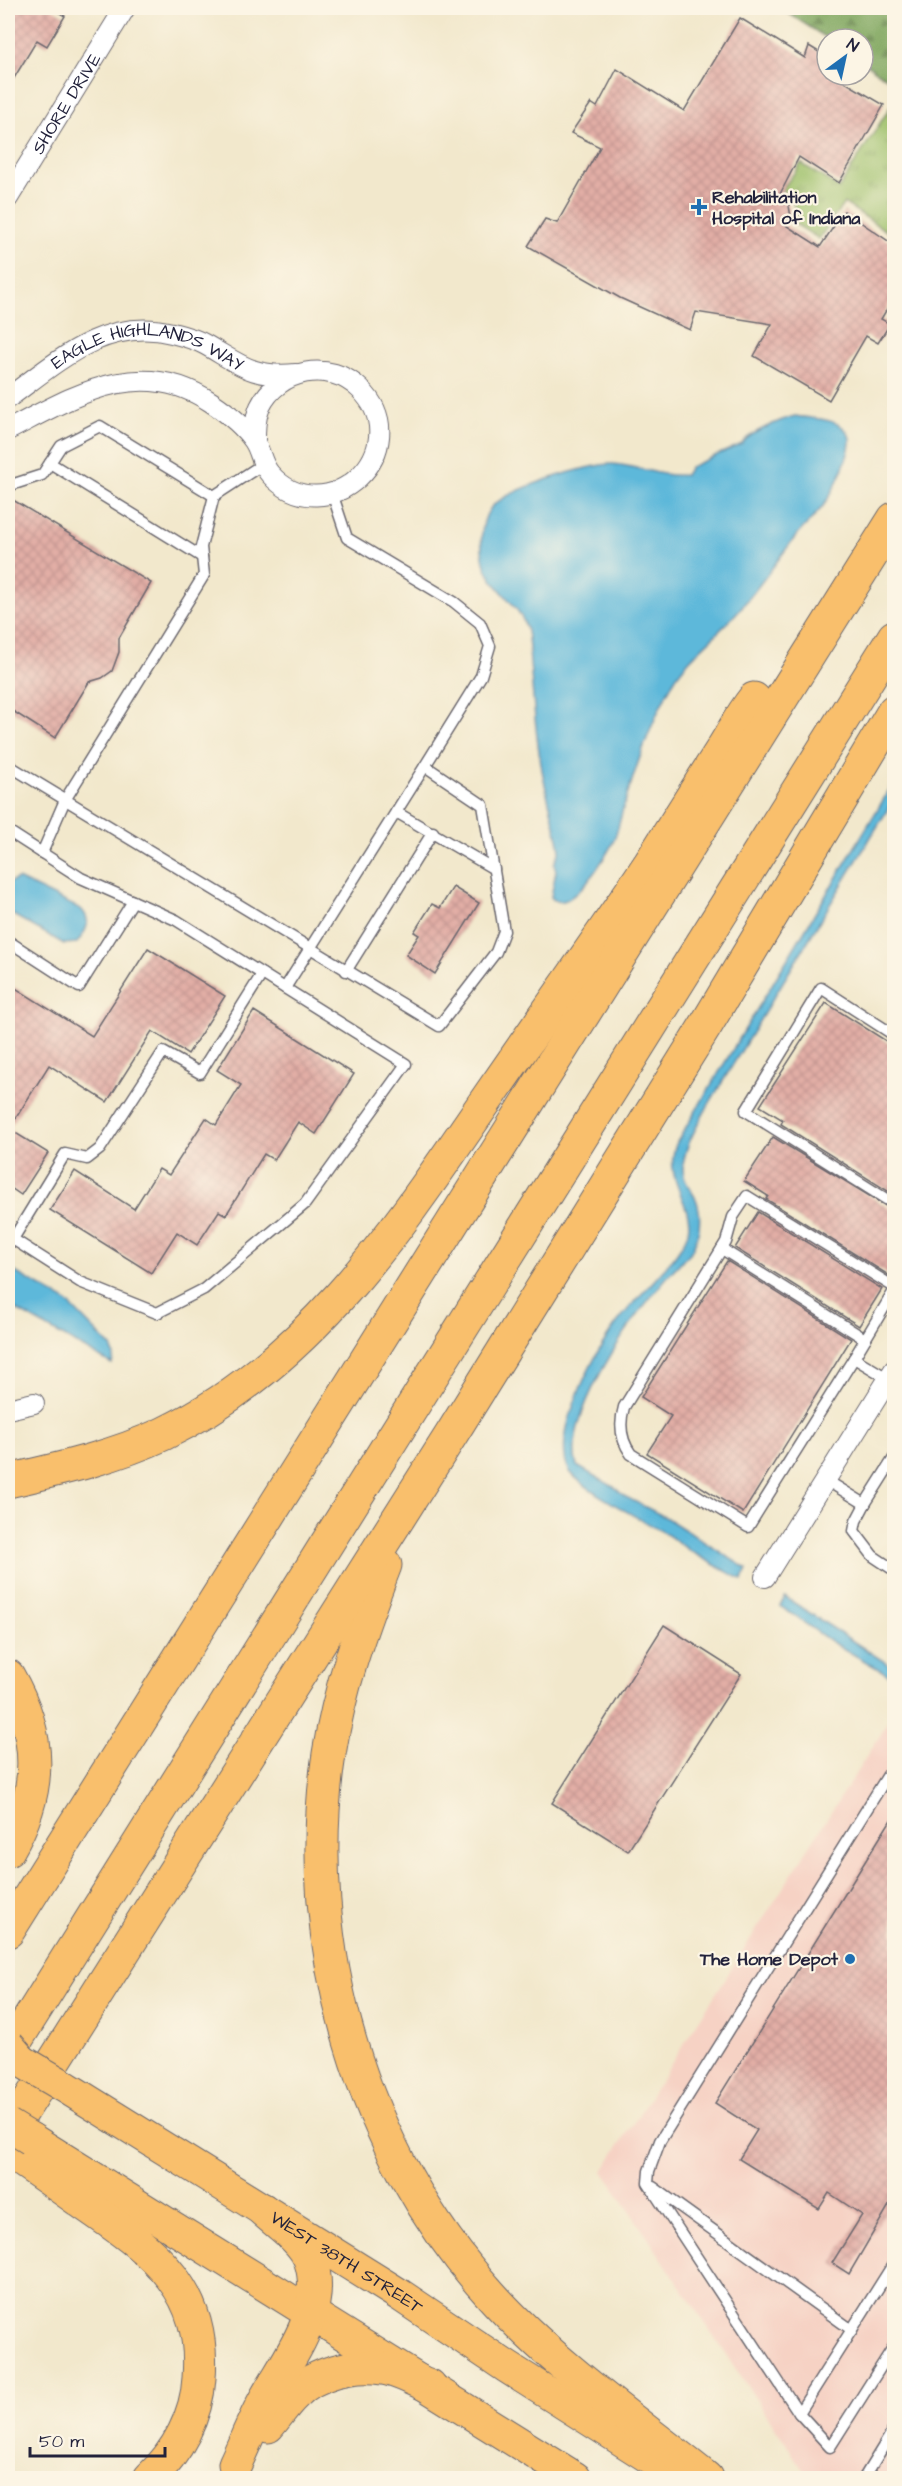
<svg xmlns="http://www.w3.org/2000/svg" width="902" height="2486" font-family="'Architects Daughter',sans-serif">
<style>
.built{fill:#f6d2c4}
.forest{fill:url(#forest-firs);stroke:#50644c;stroke-width:1.5}
.park{fill:url(#park-tufts);stroke:#607152;stroke-width:1.5}
.water{fill:#5db8da;stroke:#406d8a;stroke-width:1.5}
.building{fill:url(#building-cross-hatch)}
.lines{fill:none;stroke-linecap:round;stroke-linejoin:round}
.lane-casing{stroke:#6b676e;stroke-width:13}
.street-casing{stroke:#6b676e;stroke-width:22}
.primary-casing{stroke:#6b676e;stroke-width:34}
.highway-casing{stroke:#6b676e;stroke-width:35}
.lane{stroke:#fff;stroke-width:10}
.street{stroke:#fff;stroke-width:20}
.primary{stroke:#f9bf6c;stroke-width:32}
.highway{stroke:#f9bf6c;stroke-width:33}
.primary-bridge-casing{stroke:#6b676e;stroke-width:34;stroke-linecap:butt}
.highway-bridge-casing{stroke:#6b676e;stroke-width:35;stroke-linecap:butt}
.primary-bridge{stroke:#f9bf6c;stroke-width:32}
.highway-bridge{stroke:#f9bf6c;stroke-width:33}
.poi-dot{fill:#1f6fb2;stroke:#fcf5e5;stroke-width:2}
.labels{text-anchor:middle;dominant-baseline:central;stroke-width:4.5;stroke-linejoin:round;paint-order:stroke}
.street-label{font-size:18px;fill:#22223b;stroke:#fcf5e5}
.poi-label{font-size:18px;font-weight:bold;fill:#22223b;stroke:#fcf5e5;text-anchor:start}
</style>
<defs>
<pattern id="forest-firs" width="22" height="20" patternUnits="userSpaceOnUse" patternTransform="scale(1.5)"><rect width="22" height="20" fill="#7ea65d"/><path d="M5 1l3.5 6h-7zM16 11l3.5 6h-7z" fill="#67874e"/></pattern>
<pattern id="park-tufts" width="24" height="20" patternUnits="userSpaceOnUse" patternTransform="scale(1.5)"><rect width="24" height="20" fill="#9dc069"/><path d="M3 7l-1-3M5 7V3M7 7l1-3M15 17l-1-3M17 17v-4M19 17l1-3" fill="none" stroke="#809c58"/></pattern>
<pattern id="building-cross-hatch" width="8" height="8" patternUnits="userSpaceOnUse" patternTransform="scale(1.5)"><rect width="8" height="8" fill="#e2aea6"/><path d="M0 0l8 8M0 8l8-8" fill="none" stroke="#c29590"/></pattern>
</defs>
<rect width="100%" height="100%" fill="#fcf5e5"/>
<filter id="ink" filterUnits="userSpaceOnUse"><feTurbulence type="fractalNoise" baseFrequency=".0167" numOctaves="2"/><feDisplacementMap in="SourceGraphic" scale="12" xChannelSelector="R" yChannelSelector="G"/><feConvolveMatrix kernelMatrix="1 2 1 2 8 2 1 2 1" color-interpolation-filters="sRGB"/></filter>
<filter id="wash" filterUnits="userSpaceOnUse"><feTurbulence type="fractalNoise" baseFrequency=".008" numOctaves="4" result="noise"/><feDisplacementMap in="SourceGraphic" scale="24" xChannelSelector="R" yChannelSelector="G"/><feGaussianBlur stdDeviation="1.35" result="paint"/><feColorMatrix in="noise" values="0 0 0 0 0 0 0 0 0 0 0 0 0 0 0 0 0 1.4 0 .05"/><feComposite in="paint" operator="in"/></filter>
<g filter="url(#wash)">
<rect width="100%" height="100%" fill="#f2e8cc"/>
<!-- built -->
<polygon class="built" points="893,1715 894,1716 894,2478 809,2478 603,2171"/>
<!-- forest -->
<polygon class="forest" points="780,8 894,8 894,83 863,62 863,39 828,39"/>
<!-- park -->
<polygon class="park" points="892,104 894,105 894,236 844,203 819,239 792,222 796,215 792,197 782,190 801,163 839,188"/>
<!-- water -->
<g class="water">
<path d="M795 416C811 419 841 417 849 435 855 449 832 494 823 506 814 518 802 528 793 540 773 566 754 595 731 619 712 640 687 658 673 682 651 721 636 767 623 809 620 819 618 830 614 840 608 854 569 919 551 897L556 871 554 864 560 851 559 843C553 815 544 787 540 758 535 727 533 695 530 663 529 651 529 638 526 627 518 602 490 587 484 562 480 546 480 523 490 509 504 490 590 463 613 464 638 466 660 477 685 475L690 467 742 444C748 433 783 419 795 416Z"/>
<path d="M894 782V799L709 1104C699 1123 683 1147 683 1169 683 1180 691 1190 696 1199 703 1217 699 1238 690 1253 651 1289 559 1412 577 1466L614 1487 624 1496 665 1517 747 1569 742 1580C724 1570 707 1561 690 1551 679 1543 668 1534 656 1528 637 1517 579 1487 569 1470 551 1437 592 1358 612 1330 633 1299 665 1274 684 1242 703 1208 659 1184 677 1142Z"/>
<path d="M18 879 81 909C93 921 86 931 77 943L64 944 8 912V883Z"/>
<polygon points="8,1268 66,1301 111,1347 114,1355 112,1364 8,1305"/>
<polygon points="785,1597 894,1668 894,1678 832,1642 780,1606"/>
</g>
<g id="blocks">
<!-- building -->
<g class="building">
<polygon points="8,8 51,8 65,16 47,46 37,40 8,88"/>
<polygon points="740,18 805,58 809,46 827,57 827,75 833,75 884,105 839,183 799,157 780,194 788,200 791,217 784,224 820,247 844,211 894,245 894,297 881,319 890,324 878,343 866,336 829,400 754,356 772,324 696,312 690,330 620,298 528,246 545,219 557,223 600,147 571,133 591,103 597,107 617,69 684,111"/>
<polygon points="13,500 151,583 119,638 119,652 112,671 102,678 89,682 55,738 8,708 8,509"/>
<polygon points="453,887 479,903 435,974 406,955 419,935 414,932 432,904 440,908"/>
<polygon points="148,948 225,996 188,1054 152,1031 107,1102 49,1065 9,1129 48,1153 21,1195 8,1186 8,998 14,987 92,1036"/>
<polygon points="826,1003 894,1046 894,1195 781,1124 783,1120 760,1106"/>
<polygon points="254,1011 354,1074 316,1134 298,1122 274,1160 264,1154 226,1215 219,1211 197,1245 177,1232 151,1273 50,1210 75,1171 134,1209 159,1169 169,1175 206,1118 216,1125 241,1085 217,1070"/>
<polygon points="773,1137 894,1211 894,1269 890,1276 766,1199 768,1196 744,1181"/>
<polygon points="758,1212 882,1289 859,1326 735,1248"/>
<polygon points="727,1261 851,1339 743,1513 647,1453 671,1416 641,1397"/>
<polygon points="664,1625 741,1674 628,1851 552,1803"/>
<polygon points="894,1815 894,2197 849,2274 832,2263 862,2215 829,2193 819,2209 739,2159 757,2130 715,2103"/>
</g>
</g>
</g>
<g filter="url(#ink)">
<use href="#blocks" fill-opacity="0" stroke="#6b676e" stroke-width="1.5"/>
<g class="lines">
<!-- lane casing -->
<g class="lane-casing">
<g id="lane">
<polyline points="50,463 202,557"/>
<polyline points="8,486 42,475 61,446 100,426 214,496 263,464"/>
<polyline points="8,765 439,1026 496,952 504,931 483,805 425,766 481,676 490,646 480,623 454,602 347,538 332,493"/>
<polyline points="396,812 494,869"/>
<polyline points="8,831 81,878 176,920 406,1064 305,1204 204,1289 157,1313 80,1282 8,1236"/>
<polyline points="42,853 65,800 204,575 201,547 214,496"/>
<polyline points="8,941 79,987 133,901"/>
<polyline points="346,971 433,832"/>
<polyline points="285,988 425,766"/>
<polyline points="894,1035 821,988 746,1111 894,1204"/>
<polyline points="13,1239 65,1154 87,1159 100,1149 163,1052 200,1073 262,974"/>
<polyline points="722,1249 865,1339"/>
<path d="M854 1358 748 1527 631 1454C620 1439 619 1424 624 1407L726 1242 733 1217 747 1196 894 1287"/>
<polyline points="889,1379 854,1358 894,1291"/>
<polyline points="826,1480 865,1504 894,1458"/>
<polyline points="865,1504 856,1521 854,1531 873,1556 894,1570"/>
<polyline points="894,1769 888,1775 660,2141 649,2171 648,2183 799,2413 894,2263"/>
<polyline points="653,2187 852,2330"/>
<polyline points="799,2413 830,2447 894,2346"/>
<polyline points="864,2478 894,2429"/>
</g>
</g>
<!-- street casing -->
<g class="street-casing">
<g id="street">
<path id="s1" d="M8 198 125 8"/>
<path id="s2" d="M8 398C57 362 106 316 172 333 184 336 196 339 206 345 241 365 253 378 296 374"/>
<path d="M8 430C73 397 139 354 211 402 226 412 244 426 254 441 261 451 261 464 270 474 326 537 420 448 360 389 330 359 278 369 260 407 255 418 255 430 255 442"/>
<polyline points="8,1409 34,1403"/>
<polyline points="765,1577 894,1370"/>
</g>
</g>
<!-- primary casing -->
<g class="primary-casing">
<g id="primary">
<path id="s3" d="M64 2086 400 2295 507 2367 682 2478"/>
<polyline points="31,2139 575,2478"/>
</g>
</g>
<!-- highway casing -->
<g class="highway-casing">
<g id="highway">
<path d="M8 1481C60 1469 114 1457 163 1434 314 1362 404 1219 496 1086 547 1012 599 940 649 865 673 827 697 789 721 751 732 734 741 715 754 699"/>
<path d="M385 1565C361 1627 339 1689 329 1754 300 1945 361 2152 491 2295 552 2363 635 2421 706 2478"/>
<path d="M8 1676C42 1735 43 1791 8 1850"/>
<polyline points="8,1931 894,519"/>
<polyline points="8,2053 894,637"/>
<polyline points="8,2134 451,1435 706,1025 894,711"/>
<path d="M8 2151C36 2169 63 2189 90 2208 155 2253 206 2290 199 2378 197 2416 177 2453 150 2478"/>
<path d="M268 2426C277 2416 285 2403 295 2394 315 2373 354 2363 382 2368 398 2370 414 2380 430 2386"/>
<path d="M235 2464C245 2443 254 2419 266 2398 289 2357 328 2310 310 2259 302 2239 278 2224 263 2210"/>
</g>
</g>
<!-- lane -->
<use href="#lane" class="lane"/>
<!-- street -->
<use href="#street" class="street"/>
<!-- primary -->
<use href="#primary" class="primary"/>
<!-- highway -->
<use href="#highway" class="highway"/>
<!-- primary-bridge casing -->
<g class="primary-bridge-casing">
<g id="primary-bridge">
<polyline points="8,2053 64,2086"/>
<polyline points="8,2125 31,2139"/>
</g>
</g>
<!-- highway-bridge casing -->
<g class="highway-bridge-casing">
<polyline id="highway-bridge" points="8,2046 21,2061"/>
</g>
<!-- primary-bridge -->
<use href="#primary-bridge" class="primary-bridge"/>
<!-- highway-bridge -->
<use href="#highway-bridge" class="highway-bridge"/>
</g>
</g>
<!-- markers -->
<g class="poi-dot">
<path d="M696 198h6v6h6v6h-6v6h-6v-6h-6v-6h6z"/>
<circle cx="850" cy="1959" r="6"/>
</g>
<g class="labels">
<!-- street labels -->
<g class="street-label">
<text stroke="none"><textPath href="#s1" startOffset="111">SHORE DRIVE</textPath></text>
<text stroke="none"><textPath href="#s2" startOffset="159">EAGLE HIGHLANDS WAY</textPath></text>
<text stroke="none"><textPath href="#s3" startOffset="333">WEST 38TH STREET</textPath></text>
</g>
<!-- poi labels -->
<g class="poi-label">
<text x="712" y="197">Rehabilitation<tspan x="712" dy="21">Hospital of Indiana</tspan></text>
<text x="838" y="1959" text-anchor="end">The Home Depot</text>
</g>
</g>
<!-- margin -->
<rect width="902" height="2486" fill="none" stroke="#fcf5e5" stroke-width="30"/>
<!-- north arrow -->
<g transform="translate(845 57) rotate(33)"><circle r="28" fill="#fcf5e5" stroke="#a5a1a1" stroke-width="1.5"/>
<path d="M0-4.5L10 22L0 15L-10 22Z" fill="#1f6fb2"/>
<text y="-9" font-size="16" font-weight="bold" text-anchor="middle" fill="#22223b">N</text>
</g>
<!-- scale -->
<path d="M30 2447v9h135v-9" fill="none" stroke="#22223b" stroke-width="3"/>
<text x="39" y="2447" font-size="18" fill="#22223b" stroke="#fcf5e5" stroke-width="4.5" paint-order="stroke">50 m</text>
</svg>
